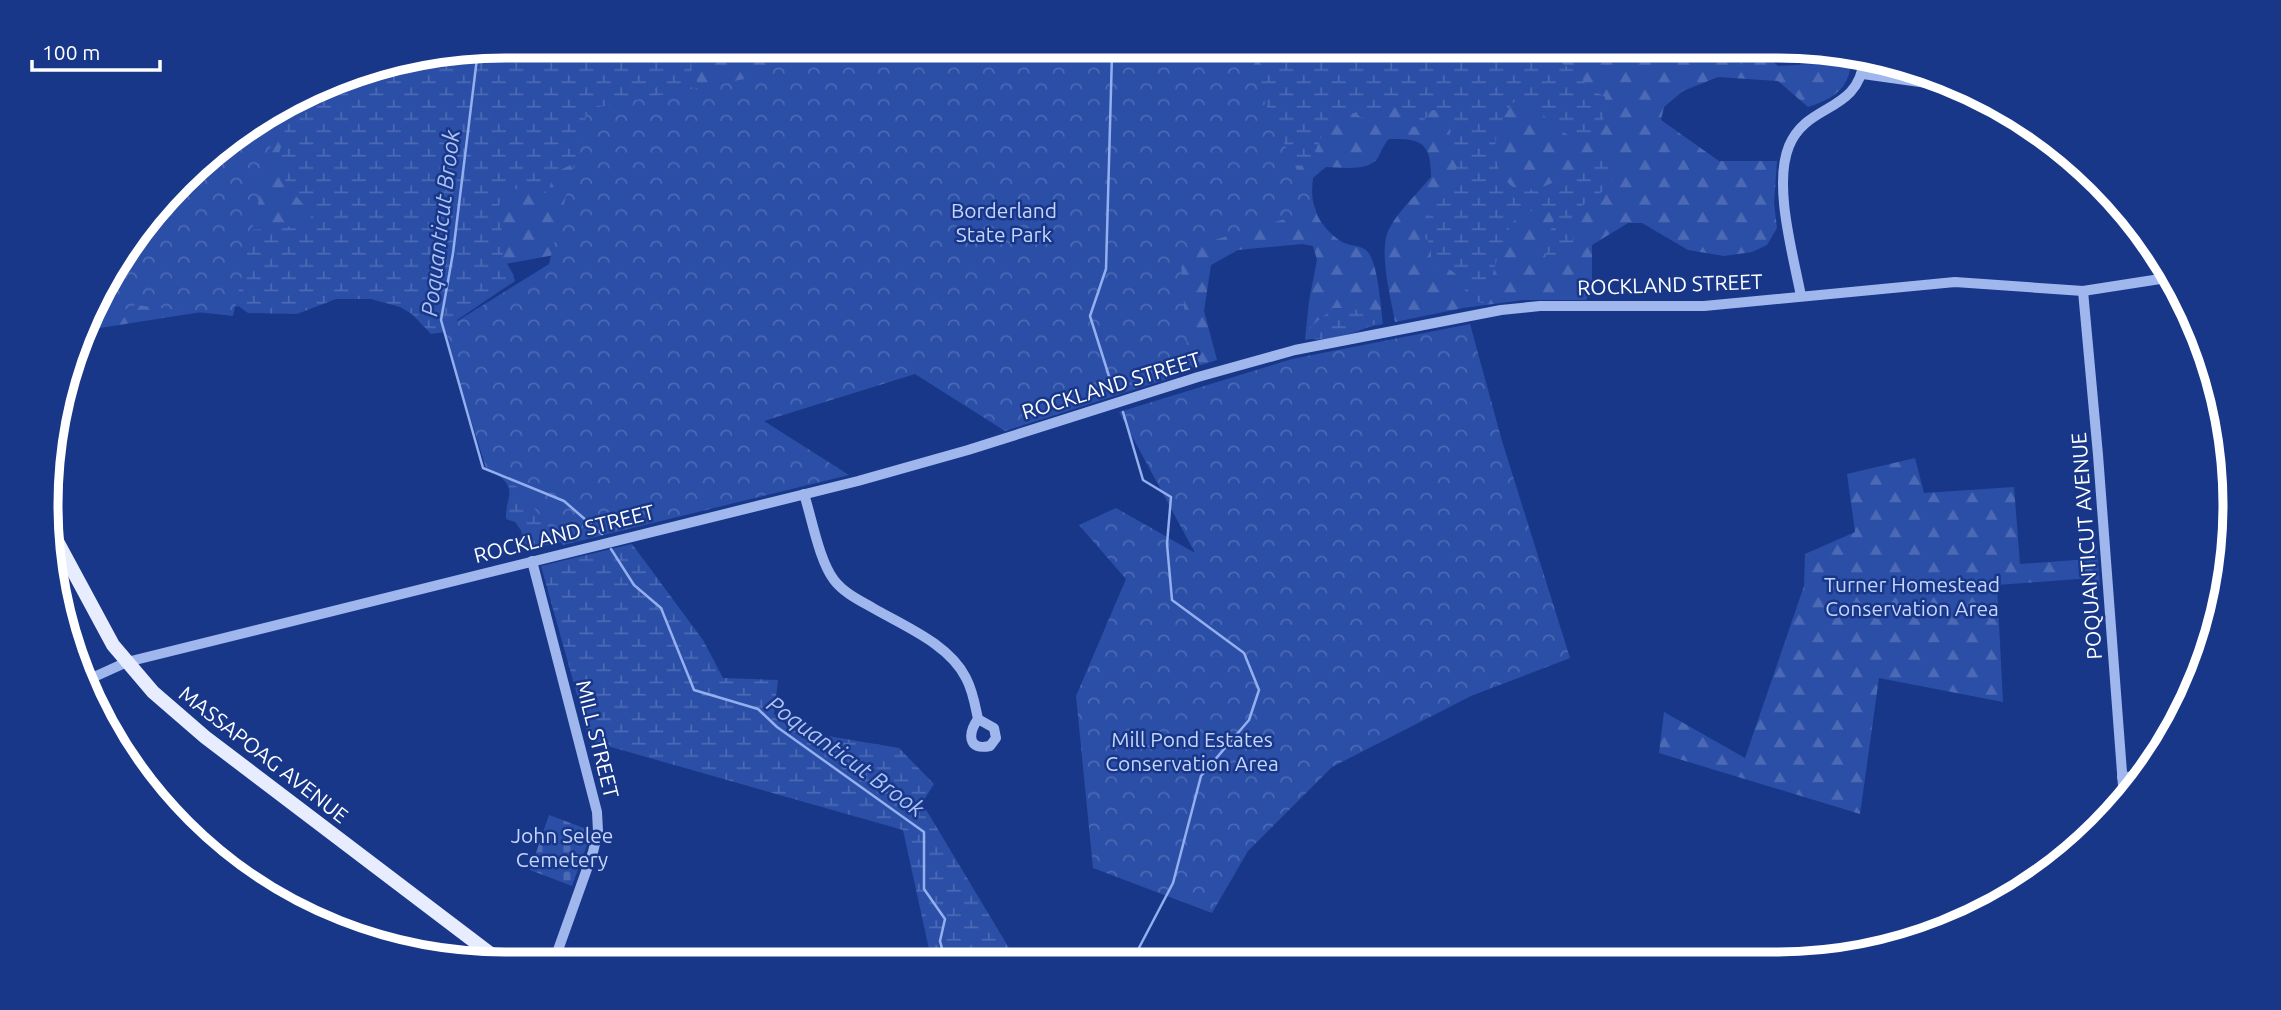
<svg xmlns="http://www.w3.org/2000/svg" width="2281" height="1010" font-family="Ubuntu,sans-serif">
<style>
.forest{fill:url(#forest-firs)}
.wetland{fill:url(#wetland-marsh)}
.cemetery{fill:url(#cemetery-stones)}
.park{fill:url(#park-crowns)}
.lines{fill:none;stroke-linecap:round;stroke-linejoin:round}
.stream{stroke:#93aff0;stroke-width:2.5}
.minor{stroke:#a0b7ee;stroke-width:10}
.major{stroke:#e7ecff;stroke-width:14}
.labels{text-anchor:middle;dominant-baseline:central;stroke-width:5;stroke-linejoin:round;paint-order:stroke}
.park-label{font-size:21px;fill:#c6d5fa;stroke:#183789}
.street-label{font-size:21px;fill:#fff;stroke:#183789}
.water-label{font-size:23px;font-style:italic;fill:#acc2f5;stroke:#183789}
.rim{fill:none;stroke:#fff;stroke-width:9}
</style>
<defs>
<pattern id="forest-firs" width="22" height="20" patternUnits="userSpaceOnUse" patternTransform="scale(1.75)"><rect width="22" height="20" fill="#2b4fa7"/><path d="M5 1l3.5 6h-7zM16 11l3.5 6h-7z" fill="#4b69b4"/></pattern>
<pattern id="wetland-marsh" width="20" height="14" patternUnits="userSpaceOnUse" patternTransform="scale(1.75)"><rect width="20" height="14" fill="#2b4fa7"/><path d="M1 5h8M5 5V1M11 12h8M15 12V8" fill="none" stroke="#4b69b4"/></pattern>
<pattern id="cemetery-stones" width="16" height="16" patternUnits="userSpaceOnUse" patternTransform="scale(1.75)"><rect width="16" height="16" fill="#2b4fa7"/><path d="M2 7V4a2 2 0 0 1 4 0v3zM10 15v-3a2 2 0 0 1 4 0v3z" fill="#4b69b4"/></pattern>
<pattern id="park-crowns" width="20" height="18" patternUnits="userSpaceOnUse" patternTransform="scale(1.75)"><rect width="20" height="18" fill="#2b4fa7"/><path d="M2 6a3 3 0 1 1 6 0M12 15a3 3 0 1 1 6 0" fill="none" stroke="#4b69b4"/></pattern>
</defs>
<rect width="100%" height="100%" fill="#183789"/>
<!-- forest -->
<g class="forest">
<path d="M505 46H1756L1778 66 1851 62C1849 90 1832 99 1808 107L1778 81 1718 77 1683 91 1664 107 1661 120 1719 161H1777L1774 203 1777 228 1767 245 1752 252 1724 256 1688 250 1642 223H1628L1592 245V289L1586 300H1523L1463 308 1395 322C1391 298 1378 251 1389 229 1399 210 1417 194 1431 177 1431 143 1422 138 1389 139 1383 145 1381 153 1377 159 1366 172 1341 167 1326 167L1313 178C1309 205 1318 226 1342 242 1349 246 1361 245 1367 251 1378 262 1381 308 1383 324L1305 340 1309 301 1317 260 1313 246 1302 244 1238 250 1211 265 1204 311 1217 360 1017 425 722 267 615 244 488 267 87 330 107 276 202 159 276 107 357 70Z"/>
<polygon points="1915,458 1924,493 2014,487 2020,564 2089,559 2097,550 2100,586 2097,581 2091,578 1997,585 2003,702 1879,678 1860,814 1659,753 1664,712 1745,758 1804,586 1805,554 1855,532 1847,474"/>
</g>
<!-- wetland -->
<g class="wetland">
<path d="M505 46H685L691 60 692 76 697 81 698 88 581 160 554 173 549 189 544 194C524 195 525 183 502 193L499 206 504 252 502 255 513 274 515 281 457 320 458 323 444 332 431 334 412 314 400 307 371 299H336L297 314 248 313 237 305 227 290 251 230 308 225 312 213C296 196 279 181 279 156 279 149 284 142 285 135 285 119 277 121 285 103L357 70Z"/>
<path d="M1252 46H1546L1547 56 1578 72 1586 85 1605 97C1605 113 1606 126 1591 134 1562 151 1542 101 1517 99 1497 118 1487 153 1503 176 1508 183 1511 188 1520 189 1554 194 1576 159 1610 159L1615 165C1618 198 1570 199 1570 226 1570 233 1574 241 1577 247L1564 259 1548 262C1537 244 1560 227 1552 209 1540 209 1524 210 1515 220 1498 241 1494 275 1486 300L1483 303C1461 298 1466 281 1452 271 1445 267 1438 270 1431 264V244L1424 237 1420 225 1433 206 1446 197V190L1457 168V160L1449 142 1451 119 1441 111 1432 110 1421 124 1414 127C1406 121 1404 113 1396 107 1384 110 1377 117 1365 121L1356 113C1324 111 1322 140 1310 163L1307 165 1287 166 1244 83 1260 78 1261 65Z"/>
<polygon points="1724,46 1744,46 1750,51 1751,59 1746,65 1738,64"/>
<path d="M1333 308C1350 308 1364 308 1377 321L1376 323C1362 332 1322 343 1307 338V330Z"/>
<path d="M512 473 571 540 519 551 518 548 522 532 515 522 506 519C505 498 518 492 499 475Z"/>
<polygon points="632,544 703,640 723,678 778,680 774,714 792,730 899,748 934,784 922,803 1018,963 932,963 903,830 590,741 541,566"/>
</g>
<!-- cemetery -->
<polygon class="cemetery" points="549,815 592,831 572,886 530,870"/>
<!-- park -->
<g class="park">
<polygon points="764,46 1238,46 1316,210 1180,250 1189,372 1005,431 915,374 764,421 849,475 563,545 517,487 486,468 443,330 549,264 588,109 770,74"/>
<polygon points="280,105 233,316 135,305 107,318 99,297 107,276 202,159"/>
<polygon points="1470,324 1502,441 1570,658 1471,696 1332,767 1248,851 1212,913 1093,868 1076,696 1126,579 1079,525 1116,508 1195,553 1119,412 1292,359"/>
</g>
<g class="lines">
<!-- stream -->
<g class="stream">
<polyline points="478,50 453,253 441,320 483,468 564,501 602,534"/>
<polyline points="1112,54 1106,269 1090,316 1114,392"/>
<polyline points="1123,412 1143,480 1171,497 1167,544 1172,600 1244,653 1259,690 1249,720 1201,776 1173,883 1131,963"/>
<polyline points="611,549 634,585 661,608 694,690 758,709 777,727 924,832 924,889 945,919 940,941 946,963"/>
</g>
<!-- minor -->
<g class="minor">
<polyline points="1863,74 1927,83 1945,81"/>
<polyline points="1945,80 1952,88 1964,88"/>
<polyline points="2083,291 2098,455 2124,799"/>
<path d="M1801 296C1793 254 1773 185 1789 146 1807 102 1858 114 1864 60"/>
<path d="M804 494C812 519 819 560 834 580 844 593 859 600 873 608 904 626 949 644 966 678 973 691 975 705 978 719 968 733 967 751 990 746L996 738 994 728 978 719"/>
<polyline points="532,561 597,812 598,831 593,852 553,964"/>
<polyline points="83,682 127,662 858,481 968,450 1198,377 1295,350 1501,310 1540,306 1704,306 1955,282 2083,291 2173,277"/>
<polyline points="2122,777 2144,776"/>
</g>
<!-- major -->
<polyline class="major" points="51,530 113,645 153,692 205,737 504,964"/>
</g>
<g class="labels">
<!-- park labels -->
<g class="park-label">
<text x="1004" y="210">Borderland<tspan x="1004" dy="24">State Park</tspan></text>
<text x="1912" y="584">Turner Homestead<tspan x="1912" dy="24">Conservation Area</tspan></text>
<text x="1192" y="739">Mill Pond Estates<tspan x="1192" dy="24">Conservation Area</tspan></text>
<text x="562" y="835">John Selee<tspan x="562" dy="24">Cemetery</tspan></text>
</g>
<!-- street labels -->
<g class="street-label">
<text transform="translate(1670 284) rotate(-2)">ROCKLAND STREET</text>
<text transform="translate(1111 385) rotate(-17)">ROCKLAND STREET</text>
<text transform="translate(564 533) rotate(-14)">ROCKLAND STREET</text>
<text transform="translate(2086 546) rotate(-94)">POQUANTICUT AVENUE</text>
<text transform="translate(598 739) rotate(76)">MILL STREET</text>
<text transform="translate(264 754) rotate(38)">MASSAPOAG AVENUE</text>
</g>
<!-- water labels -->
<g class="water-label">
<text transform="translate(440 223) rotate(-83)">Poquanticut Brook</text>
<text transform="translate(846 756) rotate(36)">Poquanticut Brook</text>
</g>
</g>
<!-- crop -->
<path d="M0 0H2281V1010H0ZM505 58H1776A447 447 0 0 1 2223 505V505A447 447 0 0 1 1776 952H505A447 447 0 0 1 58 505V505A447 447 0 0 1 505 58Z" fill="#183789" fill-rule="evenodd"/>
<path class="rim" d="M505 58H1776A447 447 0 0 1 2223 505V505A447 447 0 0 1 1776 952H505A447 447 0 0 1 58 505V505A447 447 0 0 1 505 58Z"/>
<!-- scale -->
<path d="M32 60v10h128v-10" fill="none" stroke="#ffffff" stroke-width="3.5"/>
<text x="42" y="60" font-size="21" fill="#ffffff" stroke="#183789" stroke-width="5" paint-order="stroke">100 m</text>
</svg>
